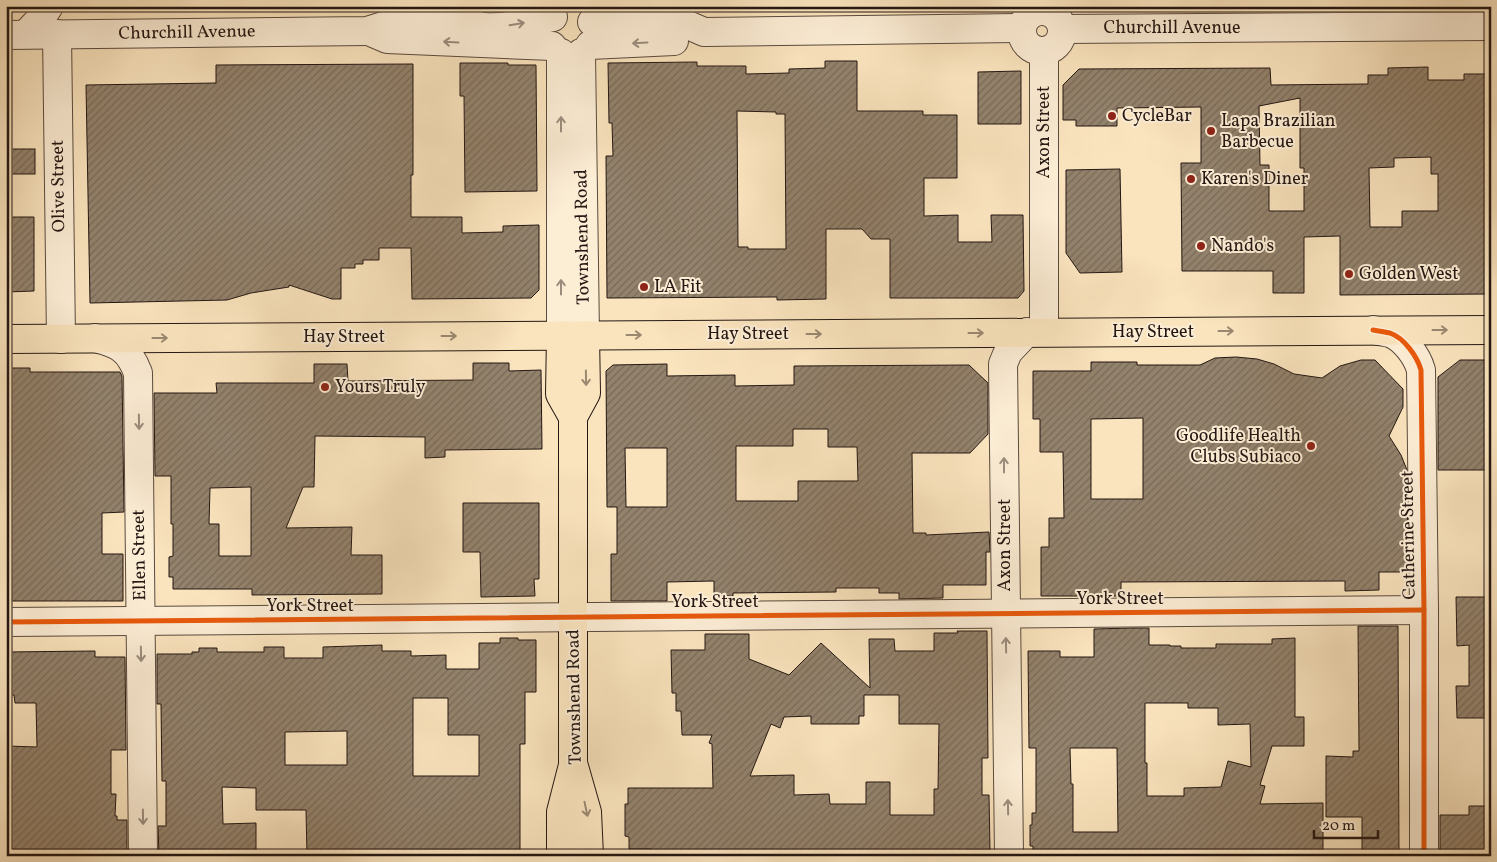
<svg xmlns="http://www.w3.org/2000/svg" width="1497" height="862" font-family="Vollkorn,serif">
<style>
.building{fill:url(#building-hatch);stroke:#241713;fill-rule:evenodd}
.lines{fill:none;stroke-linecap:round;stroke-linejoin:round}
.minor-casing{stroke:#5a4a3e;stroke-width:30}
.major-casing{stroke:#241713;stroke-width:30}
.minor{stroke:#fcedd5;stroke-width:28}
.major{stroke:#fae4be;stroke-width:28}
.cycleway-casing{stroke:#fcedd5;stroke-width:8}
.cycleway{stroke:#e8590c;stroke-width:5}
.oneway{stroke:#9b8d7e}
.oneway2{stroke:#9a8871}
.poi-dot{fill:#8f2418;stroke:#fcedd5;stroke-width:2}
.labels{text-anchor:middle;dominant-baseline:central;stroke-width:4;stroke-linejoin:round;paint-order:stroke}
.street-label{font-size:18px;fill:#241713;stroke:#fcedd5}
.poi-label{font-size:18px;fill:#241713;stroke:#fcedd5;text-anchor:start}
</style>
<defs>
<pattern id="building-hatch" width="6" height="6" patternUnits="userSpaceOnUse" patternTransform="scale(1.25)"><rect width="6" height="6" fill="#93826c"/><path d="M-1 1l2-2M0 6l6-6M5 7l2-2" fill="none" stroke="#786958"/></pattern>
</defs>
<rect width="100%" height="100%" fill="#fae4be"/>
<filter id="stains"><feTurbulence type="fractalNoise" baseFrequency=".004" numOctaves="4"/><feColorMatrix values="0 0 0 0 .2 0 0 0 0 .09 0 0 0 0 .02 0 0 0 .5 -.17"/></filter>
<radialGradient id="worn" r=".72"><stop offset=".6" stop-color="#630" stop-opacity="0"/><stop offset="1" stop-color="#630" stop-opacity=".3"/></radialGradient>
<!-- building -->
<g class="building">
<path d="M825 61H857V111H923V115H957V178H924V216L958 215V242H992L991 215H1023L1024 291 1018 298H890V239H871L862 229H826V299L777 300V297L607 298 606 156H613L612 123H609L608 63 697 62V66H746V74L789 73V69L825 68ZM737 111 776 112V114H785L786 249H748V247H738Z"/>
<polygon points="460,63 508,63 508,65 536,65 537,191 465,192 464,96 460,96"/>
<polygon points="413,64 413,175 411,175 411,217 462,217 462,233 503,232 503,226 539,225 539,290 531,298 412,299 411,248 379,248 379,260 363,260 363,264 355,264 355,268 341,268 341,299 332,299 289,285 289,287 251,293 227,300 90,303 86,85 216,83 216,65"/>
<path d="M1428 67V80H1464V74H1491V294L1340 295V236L1304 237V293H1273V271H1182L1181 163H1201V107L1117 108V126H1076V120H1063V85L1079 69 1270 68 1271 85 1368 84V75H1388V68ZM1300 98V168H1304V211H1269V165H1260L1259 106ZM1431 157V174H1438V211H1402V227H1370L1369 168 1394 167V158Z"/>
<polygon points="1021,71 1021,124 978,124 978,72"/>
<rect x="6" y="149" width="29" height="25"/>
<polygon points="1120,169 1122,272 1080,273 1066,253 1066,170"/>
<polygon points="6,217 34,217 34,291 6,292"/>
<path d="M1236 357 1257 359 1274 364 1294 374 1322 378 1340 366 1361 360H1375L1403 389V407L1389 436 1401 455 1407 470 1408 572H1379V590L1345 591V581L1121 582V596H1041V547H1049V518H1064L1063 452H1040V419H1033V371H1091V362H1137V365H1200L1215 358ZM1143 418V499H1091V419Z"/>
<polygon points="1460,360 1491,360 1491,409 1489,409 1489,470 1438,470 1438,377"/>
<path d="M473 363H509V371L541 370 542 449 445 450V457L425 458V437L315 436 314 487H303L286 528 352 527 351 555H382V594L252 595V589H173V577H169V557L173 556V524H171V476H155L154 393H217L216 383H314V364H347L348 381 473 380ZM251 487V556H219V524H209L210 488Z"/>
<path d="M667 364V376L735 375V386L794 385V366L969 365 988 383V434L970 453H912L913 533H926V535L989 532 990 552H986V585H943V598L899 599V593H879V588H836V592L733 593V596H714V581L667 582V601H611V554H617V507H607L606 371 613 365ZM793 429H828V447H857L858 481H798V501H736V446H793ZM625 448H667V507H626Z"/>
<polygon points="6,368 30,368 30,372 120,372 122,376 124,512 102,513 102,554 123,554 123,601 12,601 11,512 6,512"/>
<polygon points="463,503 539,503 539,579 534,579 535,596 481,597 480,552 463,552"/>
<polygon points="1456,597 1491,597 1491,718 1457,718 1456,686 1469,686 1469,645 1457,646"/>
<polygon points="1358,626 1398,626 1399,856 1362,856 1362,817 1326,817 1326,756 1353,757 1353,751 1359,751"/>
<path d="M1133 628H1149V645H1170V646H1181V648H1216V644H1272V639L1295 638V717H1304V746H1272L1260 785 1265 786 1260 804 1323 803V856H1033V846H1030V825H1032V813H1036V748H1029L1028 651H1060V657H1094V629ZM1145 703H1188V708H1218V725L1250 724 1251 767 1228 761 1221 787 1184 788V796H1147V763H1145ZM1070 748H1117L1118 832H1073V784H1071Z"/>
<path d="M957 631H987L988 758H982V795H989L990 850H966V856H652L651 849H629V837L625 836V804H628V788H713L712 744 709 743 712 735H682L681 711H676V693H672L671 650H705V634H749V659L789 675 821 643 870 688 869 639H894L895 651H934V633H958ZM864 695H899V724H939L938 789H934V815H890V782H866V804H830L829 794 794 795V775L750 776 771 724 780 728 784 717 811 716V724H859V716H864Z"/>
<path d="M500 638H518V640H536V692H525V744H520V856H465V850H448L339 851V856H307L306 810H256V788L222 787 223 824 256 823V856H159L158 826H166V781H162L161 704H157V654H192V652H199V648H217V652H264V647H284V658H323V647L382 645V651H411V656L446 655V669H479V643H500ZM413 698H448V735H479V776H413ZM347 731V765H285V732Z"/>
<polygon points="95,651 95,657 125,657 126,750 111,750 111,794 116,794 115,816 117,816 117,820 127,820 127,856 6,856 6,746 37,747 36,703 15,703 14,695 6,695 6,652"/>
<polygon points="1469,806 1491,806 1491,856 1440,856 1440,815 1469,815"/>
</g>
<g class="lines">
<!-- minor casing -->
<g class="minor-casing">
<g id="minor">
<circle cx="1042" cy="31" r="20"/>
<polyline points="592,22 688,25 704,32 1022,28"/>
<polyline points="1063,29 1491,26"/>
<polyline points="373,33 387,39 552,46"/>
<polyline points="26,34 42,17 49,6"/>
<polyline points="57,34 61,339"/>
<path d="M6 35 367 31C392 23 421 14 447 17 460 18 471 25 484 27 506 29 531 22 553 17"/>
<polyline points="590,45 674,41"/>
<polyline points="581,53 585,335"/>
<path d="M1373 330C1379 331 1385 332 1390 333 1404 338 1417 356 1421 370L1424 610V856"/>
<polyline points="1044,332 1044,51"/>
<polyline points="561,335 561,53"/>
<path d="M95 338C119 344 129 349 138 373L143 856"/>
<polyline points="6,622 1424,610"/>
<polyline points="1009,856 1003,364 1008,352 1027,332"/>
</g>
</g>
<!-- major casing -->
<g class="major-casing">
<g id="major">
<polyline points="561,335 560,394 573,417"/>
<polyline points="585,335 586,393 573,417 573,763 587,812 589,856"/>
<polyline points="6,339 1491,330"/>
<polyline points="561,856 561,812 573,765"/>
</g>
</g>
<!-- minor -->
<use href="#minor" class="minor"/>
<!-- major -->
<use href="#major" class="major"/>
<!-- cycleway casing -->
<g class="cycleway-casing">
<g id="cycleway">
<path d="M1373 330C1379 331 1385 332 1390 333 1404 338 1417 356 1421 370L1424 610V856"/>
<polyline points="6,622 1424,610"/>
</g>
</g>
<!-- cycleway -->
<use href="#cycleway" class="cycleway"/>
</g>
<!-- one-way arrows -->
<defs><path id="oneway-shaft" d="M-6 0H5M1.5-3L5.5 0L1.5 3" fill="none" stroke-width="1.6" stroke-linecap="round" stroke-linejoin="round" transform="scale(1.25)"/></defs>
<g class="oneway">
<use href="#oneway-shaft" transform="translate(517 24) rotate(-9)"/>
<use href="#oneway-shaft" transform="translate(451 42) rotate(-177)"/>
<use href="#oneway-shaft" transform="translate(640 43) rotate(177)"/>
<use href="#oneway-shaft" transform="translate(561 124) rotate(-90)"/>
<use href="#oneway-shaft" transform="translate(561 287) rotate(-90)"/>
<use href="#oneway-shaft" transform="translate(139 422) rotate(89)"/>
<use href="#oneway-shaft" transform="translate(1004 465) rotate(-90)"/>
<use href="#oneway-shaft" transform="translate(1006 645) rotate(-91)"/>
<use href="#oneway-shaft" transform="translate(141 654) rotate(89)"/>
<use href="#oneway-shaft" transform="translate(1008 807) rotate(-91)"/>
<use href="#oneway-shaft" transform="translate(143 817) rotate(89)"/>
</g>
<g class="oneway2">
<use href="#oneway-shaft" transform="translate(1440 330)"/>
<use href="#oneway-shaft" transform="translate(1226 331)"/>
<use href="#oneway-shaft" transform="translate(976 333)"/>
<use href="#oneway-shaft" transform="translate(814 334)"/>
<use href="#oneway-shaft" transform="translate(634 335)"/>
<use href="#oneway-shaft" transform="translate(449 336)"/>
<use href="#oneway-shaft" transform="translate(160 338)"/>
<use href="#oneway-shaft" transform="translate(586 378) rotate(89)"/>
<use href="#oneway-shaft" transform="translate(586 809) rotate(78)"/>
</g>
<!-- markers -->
<g class="poi-dot">
<circle cx="1112" cy="116" r="5"/>
<circle cx="1211" cy="131" r="5"/>
<circle cx="1191" cy="179" r="5"/>
<circle cx="1201" cy="246" r="5"/>
<circle cx="1349" cy="274" r="5"/>
<circle cx="644" cy="287" r="5"/>
<circle cx="325" cy="387" r="5"/>
<circle cx="1311" cy="446" r="5"/>
</g>
<g class="labels">
<!-- street labels -->
<g class="street-label">
<text x="1172" y="28">Churchill Avenue</text>
<text transform="translate(187 33) rotate(-1)">Churchill Avenue</text>
<text transform="translate(1044 132) rotate(-90)">Axon Street</text>
<text transform="translate(59 186) rotate(-91)">Olive Street</text>
<text transform="translate(583 237) rotate(-91)">Townshend Road</text>
<text x="1153" y="332">Hay Street</text>
<text x="748" y="334">Hay Street</text>
<text x="344" y="337">Hay Street</text>
<text transform="translate(1409 535) rotate(-91)">Catherine Street</text>
<text transform="translate(1005 545) rotate(-90)">Axon Street</text>
<text transform="translate(140 555) rotate(-91)">Ellen Street</text>
<text x="1120" y="599">York Street</text>
<text x="715" y="602">York Street</text>
<text x="310" y="606">York Street</text>
<text transform="translate(575 697) rotate(-91)">Townshend Road</text>
</g>
<!-- poi labels -->
<g class="poi-label">
<text x="1122" y="116">CycleBar</text>
<text x="1221" y="121">Lapa Brazilian<tspan x="1221" dy="21">Barbecue</tspan></text>
<text x="1201" y="179">Karen's Diner</text>
<text x="1211" y="246">Nando's</text>
<text x="1359" y="274">Golden West</text>
<text x="654" y="287">LA Fit</text>
<text x="335" y="387">Yours Truly</text>
<text x="1301" y="436" text-anchor="end">Goodlife Health<tspan x="1301" dy="21">Clubs Subiaco</tspan></text>
</g>
</g>
<!-- margin -->
<rect width="1497" height="862" fill="none" stroke="#fae4be" stroke-width="25"/>
<rect x="8" y="8" width="1482" height="847" fill="none" stroke="#241713" stroke-width="2.5"/>
<rect x="12" y="12" width="1472" height="837" fill="none" stroke="#241713"/>
<!-- scale -->
<path d="M1314 830v8h64v-8" fill="none" stroke="#241713" stroke-width="2.5"/>
<text x="1322" y="830" font-size="15" fill="#241713" stroke="#fcedd5" stroke-width="4" paint-order="stroke">20 m</text>
<rect width="100%" height="100%" filter="url(#stains)"/>
<rect width="100%" height="100%" fill="url(#worn)"/>
</svg>
